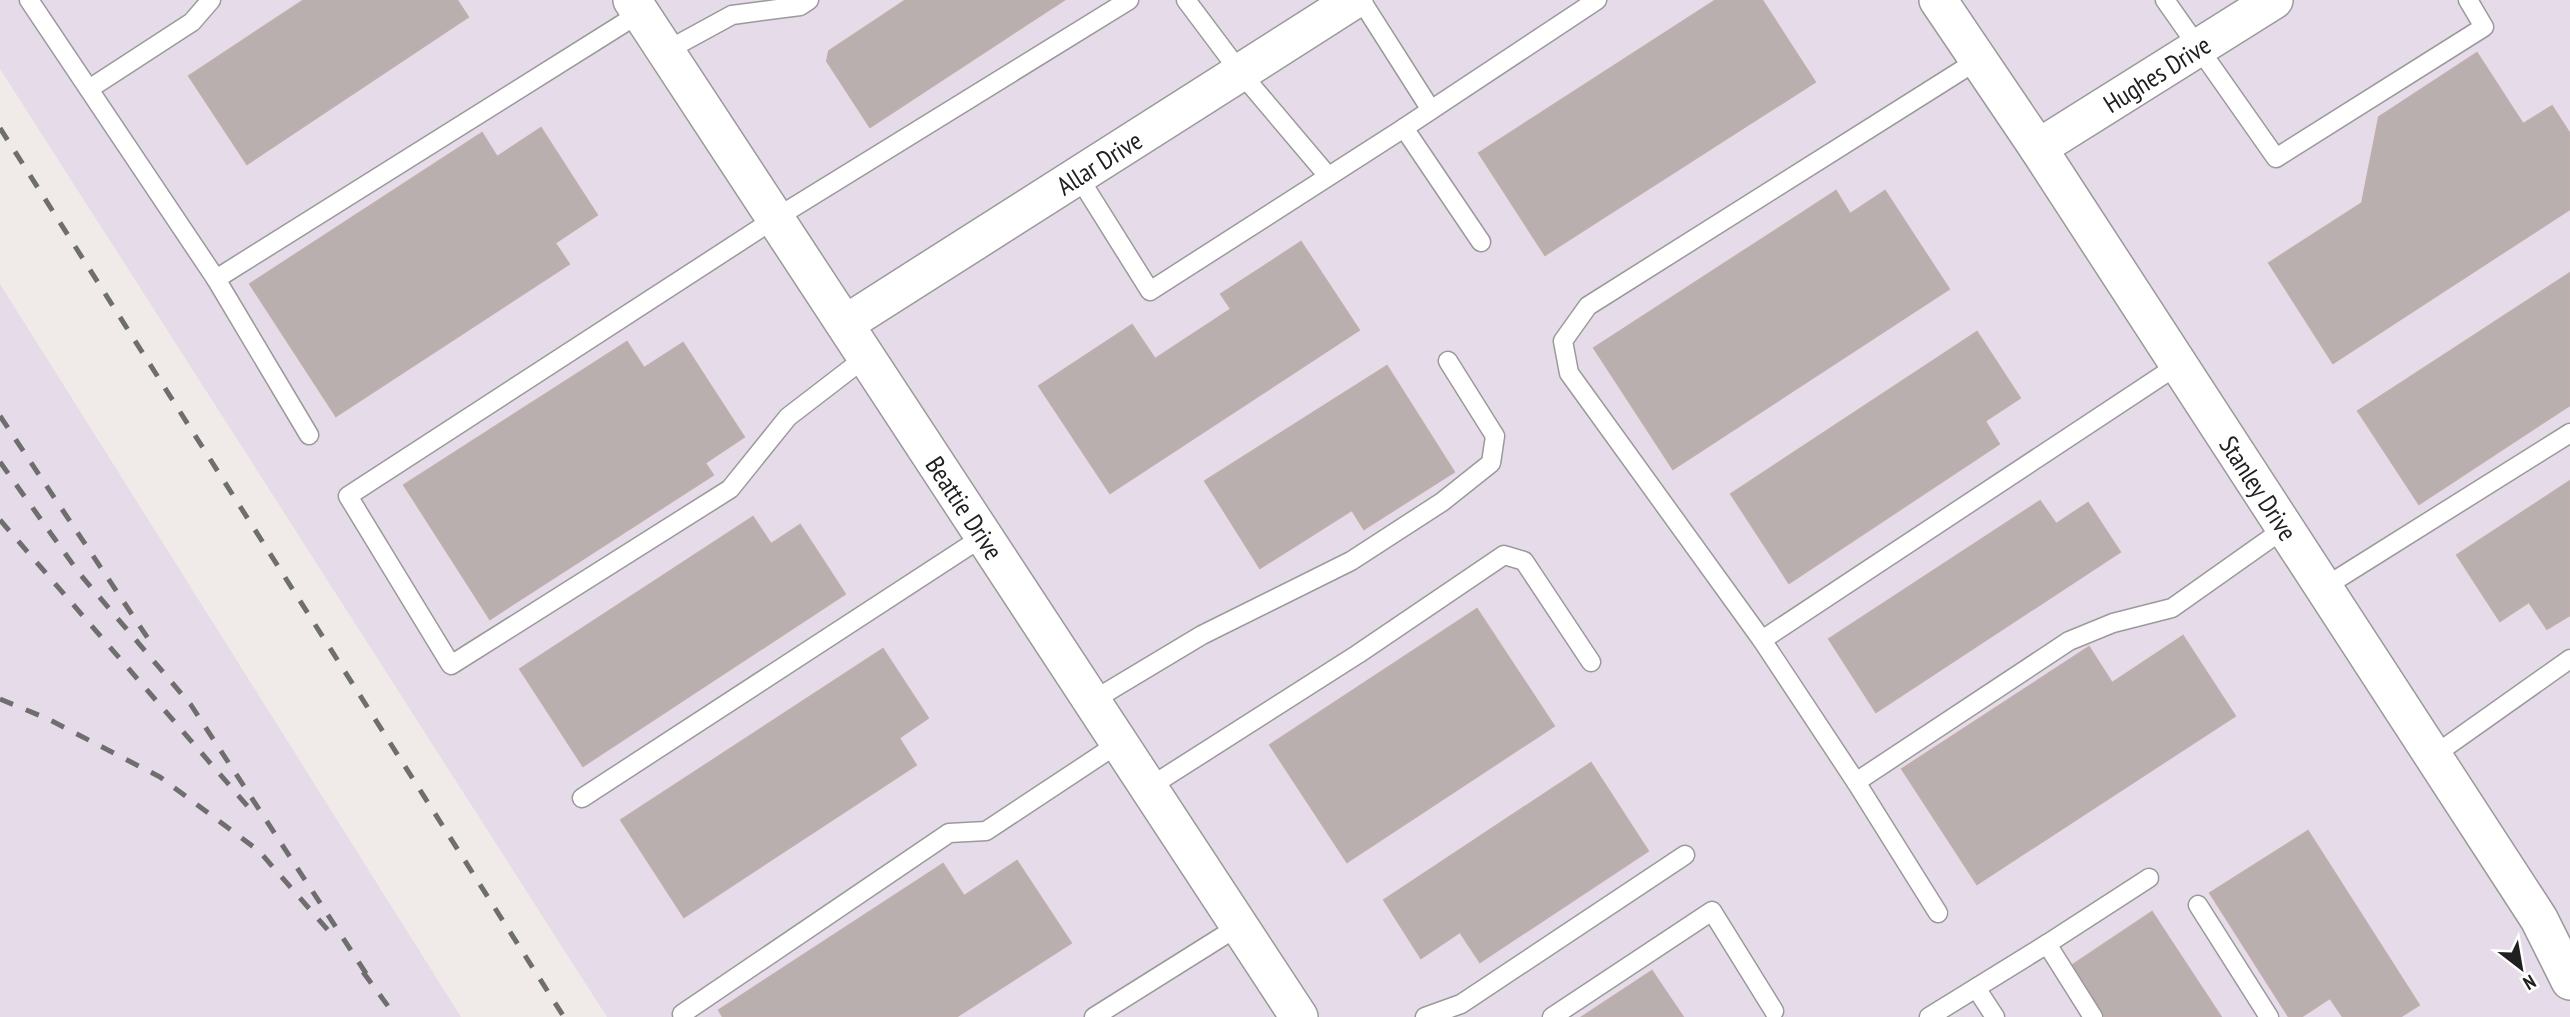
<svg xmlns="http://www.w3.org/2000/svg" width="2570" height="1017" font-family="'PT Sans Narrow',sans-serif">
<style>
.industrial{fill:#e6dbe8}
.building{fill:#b9afae;stroke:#c0aeac;stroke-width:2}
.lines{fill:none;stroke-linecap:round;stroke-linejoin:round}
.service-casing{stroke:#9a9a9a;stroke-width:21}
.minor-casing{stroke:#9a9a9a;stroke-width:40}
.service{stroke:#fff;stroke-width:18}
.minor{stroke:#fff;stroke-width:37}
.rail{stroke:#6e6e6e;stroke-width:5;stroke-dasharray:14 14;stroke-linecap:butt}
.labels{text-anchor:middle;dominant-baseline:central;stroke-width:6;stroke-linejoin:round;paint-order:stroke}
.street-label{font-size:26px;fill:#202020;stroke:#fff}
</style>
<rect width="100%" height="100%" fill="#f0ebe8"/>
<!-- industrial -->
<g class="industrial">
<polygon points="0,0 2570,0 2570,1017 607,1017 0,69"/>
<polygon points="0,284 461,1017 0,1017"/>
</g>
<!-- building -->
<g class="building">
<polygon points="304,0 457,0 468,17 247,164 189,76"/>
<polygon points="906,0 1064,0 870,127 827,61 829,51"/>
<polygon points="1716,0 1762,0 1815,82 1545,255 1479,153"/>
<polygon points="2477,53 2523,124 2552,106 2570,134 2570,209 2333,363 2269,263 2362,203 2379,117"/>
<polygon points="541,128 597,215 555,243 569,264 336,416 250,284 482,133 497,157"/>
<polygon points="1836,191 1850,214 1885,191 1949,289 1673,469 1594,348"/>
<polygon points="1301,242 1359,330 1110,493 1039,386 1132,325 1155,359 1231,309 1221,294"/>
<polygon points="2570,273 2570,405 2419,504 2358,411"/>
<polygon points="1977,332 2020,398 1985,421 1999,444 1789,583 1731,494"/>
<polygon points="627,342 644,368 683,343 744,437 705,463 713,475 490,619 404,485"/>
<polygon points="1387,366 1454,472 1364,529 1352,510 1260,568 1205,481"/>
<polygon points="2570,481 2570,615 2547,629 2529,602 2500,621 2457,555"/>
<polygon points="2040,501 2056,524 2088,503 2120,552 1876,712 1829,639"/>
<polygon points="753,517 771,544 800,525 845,594 583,766 520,669"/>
<polygon points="1477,609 1554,726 1347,862 1270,745"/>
<polygon points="2183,636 2235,716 1977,884 1902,769 2089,647 2112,683"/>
<polygon points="883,649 928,718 899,738 916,765 684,917 621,820"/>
<polygon points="1591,763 1648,851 1480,962 1460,932 1421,958 1384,900"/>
<polygon points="2308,831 2419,1005 2400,1017 2343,1017 2330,998 2301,1017 2289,1017 2210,893"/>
<polygon points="1017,861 1071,943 956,1017 723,1017 719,1010 943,864 964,896"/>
<polygon points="2152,912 2221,1017 2105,1017 2071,966"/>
<polygon points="1652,971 1683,1017 1582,1017"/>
</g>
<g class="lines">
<!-- service casing -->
<g class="service-casing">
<g id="service">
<polyline points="29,0 216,279"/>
<polyline points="1186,0 1240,72 1328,176"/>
<polyline points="1361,0 1431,110 1597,0"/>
<polyline points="2165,0 2276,158 2484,27 2468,0"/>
<polyline points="666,51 732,15 800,6 809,0"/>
<polyline points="1978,60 1588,306 1563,341 1569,373 1762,640 2178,365"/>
<polyline points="89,89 192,22 211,0"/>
<polyline points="1431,110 1404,128 1481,242"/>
<polyline points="1078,176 1150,291 1404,128"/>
<polyline points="866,357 788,417 730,489 451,665 348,496 776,218 1129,0"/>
<polyline points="309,435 216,279 640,13"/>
<polyline points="2323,588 2570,433"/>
<polyline points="1762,640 1856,782 2069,641 2113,623 2172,608 2285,528"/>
<polyline points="1092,701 1202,635 1351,561 1442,502 1491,463 1495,436 1448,361"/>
<polyline points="2433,756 2570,659"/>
<polyline points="1856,782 1938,913"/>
<polyline points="1148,788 1358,654 1504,555 1524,561 1591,662"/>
<polyline points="582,798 984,536"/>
<polyline points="2198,905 2269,1017"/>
<polyline points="2047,944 2149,878"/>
<polyline points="1976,988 1995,1017"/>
<polyline points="684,1017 682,1014 949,833 986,831 1119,743"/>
<polyline points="1094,1017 1239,926"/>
<polyline points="1425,1017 1461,1004 1685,855"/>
<polyline points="1552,1017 1712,911 1774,1011"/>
<polyline points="1929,1017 2047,944 2093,1017"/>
</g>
</g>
<!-- minor casing -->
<g class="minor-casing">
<g id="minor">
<path id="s1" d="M632 0 1299 1017"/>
<path id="s2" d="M1938 0 2038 148 2539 919 2570 981"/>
<path id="s3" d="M2038 148 2274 0"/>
<path id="s4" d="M845 324 1354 0"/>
</g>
</g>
<!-- service -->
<use href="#service" class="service"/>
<!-- minor -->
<use href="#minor" class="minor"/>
<!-- rail -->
<g class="rail">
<polyline points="0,128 564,1017"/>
<polyline points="0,416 153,646"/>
<polyline points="0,462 79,573 191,705 369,978"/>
<polyline points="0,520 250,809"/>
<polyline points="0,699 48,719 160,777 259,851 334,937"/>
<polyline points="363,972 396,1017"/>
</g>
</g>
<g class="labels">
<!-- street labels -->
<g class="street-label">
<text stroke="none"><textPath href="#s3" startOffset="140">Hughes Drive</textPath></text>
<text stroke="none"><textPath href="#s4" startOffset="301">Allar Drive</textPath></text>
<text stroke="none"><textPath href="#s2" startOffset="584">Stanley Drive</textPath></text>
<text stroke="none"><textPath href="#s1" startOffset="607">Beattie Drive</textPath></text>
</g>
</g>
<!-- north arrow -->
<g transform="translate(2521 968) rotate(149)" stroke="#ffffff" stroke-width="5" paint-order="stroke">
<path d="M0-5L12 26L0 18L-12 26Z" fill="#202020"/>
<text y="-10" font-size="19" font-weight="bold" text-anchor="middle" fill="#202020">N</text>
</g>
</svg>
